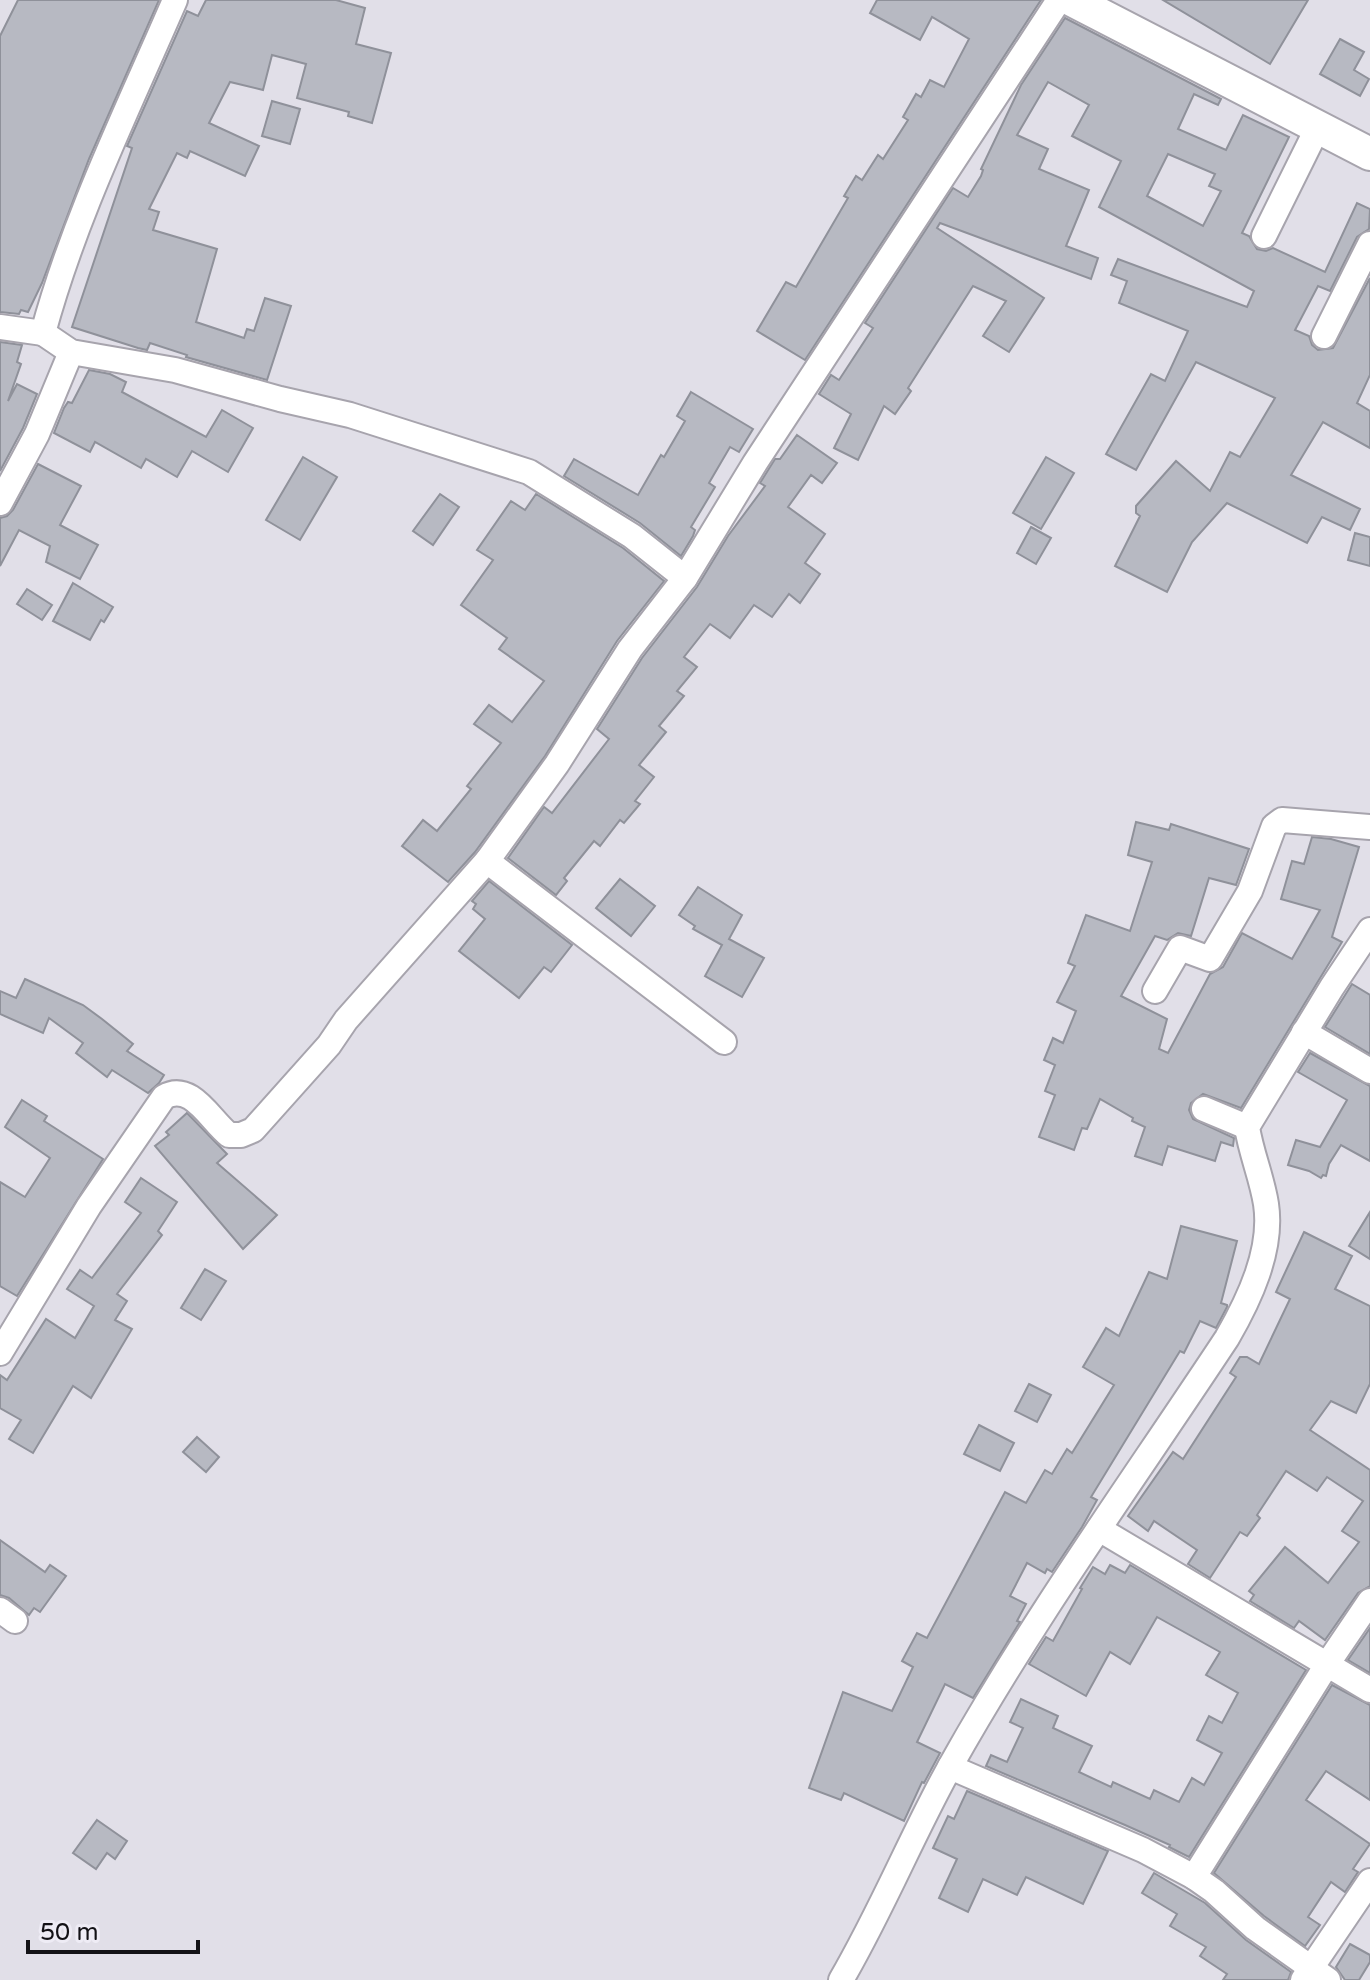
<svg xmlns="http://www.w3.org/2000/svg" width="1370" height="1980" font-family="'Varela Round',sans-serif">
<style>
.building{fill:#b7b9c2;stroke:#8f919a;stroke-width:2;fill-rule:evenodd}
.lines{fill:none;stroke-linecap:round;stroke-linejoin:round}
.minor-casing{stroke:#a7a4ad;stroke-width:28}
.major-casing{stroke:#a7a4ad;stroke-width:36}
.minor{stroke:#fff;stroke-width:24}
.major{stroke:#fff;stroke-width:32}
</style>
<rect width="100%" height="100%" fill="#e1dfe8"/>
<!-- building -->
<g class="building">
<polygon points="18,0 159,0 89,159 42,283 28,312 21,310 19,314 0,312 0,36"/>
<polygon points="206,0 336,0 365,8 356,44 391,53 372,123 348,116 349,112 297,98 306,64 272,55 263,90 230,82 209,123 259,146 245,176 190,151 187,158 177,153 149,209 159,212 153,230 217,249 196,322 244,338 247,329 254,331 265,298 291,306 267,380 186,357 187,355 150,343 147,350 138,348 72,327 132,148 127,146 187,11 198,16"/>
<polygon points="877,0 1041,0 805,360 757,331 786,282 796,287 848,198 844,196 856,176 862,180 878,155 883,159 908,120 903,117 916,94 921,97 930,80 944,87 969,39 932,17 920,40 870,13"/>
<polygon points="1163,0 1308,0 1270,64"/>
<path d="M1065 18 1221 99 1218 105 1194 94 1178 129 1226 150 1243 115 1289 137 1242 233 1249 236 1257 249 1266 251 1273 248 1325 272 1357 203 1370 209 1369 229 1357 237 1330 291 1318 286 1295 330 1309 336 1312 345 1318 350 1333 348 1370 278V375L1357 403 1370 411V448L1323 422 1291 475 1360 509 1350 530 1322 517 1307 543 1227 503 1192 542 1167 592 1115 566 1140 516 1136 513V506L1176 461 1210 491 1230 452 1240 457 1275 398 1196 362 1136 470 1106 454 1151 374 1165 381 1188 331 1119 303 1127 281 1111 275 1118 259 1247 307 1254 291 1099 207 1121 161 1072 136 1089 105 1048 82 1017 135 1048 149 1039 169 1089 190 1066 246 1098 258 1091 279 940 223 937 228 1044 298 1009 352 983 336 1006 301 973 286 908 388 911 391 895 414 884 406 858 460 834 448 851 414 819 394 831 375 839 380 873 328 865 323 953 188 968 197 981 176 983 170 981 169 1021 85ZM1168 154 1215 174 1209 186 1221 191 1203 226 1147 196Z"/>
<polygon points="1340,39 1364,52 1354,70 1369,79 1360,96 1320,74"/>
<polygon points="272,101 300,109 290,144 262,136"/>
<polygon points="0,342 22,345 17,362 21,364 8,401 17,384 37,394 23,428 0,471"/>
<polygon points="89,370 110,374 126,382 122,392 206,437 222,410 253,428 228,472 192,451 177,477 146,459 141,468 95,442 90,452 54,433 64,408 68,402 72,403"/>
<polygon points="691,392 753,429 739,452 730,447 709,483 715,487 691,527 695,530 693,536 681,556 640,523 564,476 574,459 638,495 661,455 664,457 685,421 677,416"/>
<polygon points="797,435 837,463 822,483 811,475 788,507 825,534 805,563 820,574 800,603 789,594 772,617 754,605 730,638 710,624 684,657 697,667 677,691 684,696 659,726 666,732 639,765 654,777 635,801 640,804 624,823 620,820 600,846 594,841 564,878 567,881 556,895 508,858 544,807 552,813 609,739 597,729 642,658 697,587 728,536 765,486 760,483 775,459 780,459"/>
<polygon points="303,457 337,477 300,540 266,520"/>
<polygon points="1046,457 1074,473 1041,529 1013,513"/>
<polygon points="38,464 81,486 60,525 98,545 80,579 46,562 50,546 19,530 0,566 0,518 7,516 13,510"/>
<polygon points="440,494 459,507 433,545 413,531"/>
<polygon points="536,494 623,548 664,581 617,641 545,756 475,852 448,882 402,846 423,820 437,831 471,789 467,786 501,743 474,724 489,705 512,722 544,681 499,649 507,638 461,605 493,560 477,550 511,501 525,510"/>
<polygon points="1031,527 1051,538 1036,564 1017,553"/>
<polygon points="1355,533 1370,537 1370,566 1348,560"/>
<polygon points="73,583 113,607 104,622 101,620 90,640 53,621"/>
<polygon points="27,589 52,605 42,620 17,604"/>
<polygon points="1136,822 1169,830 1171,824 1249,849 1236,885 1209,878 1191,936 1178,933 1167,940 1155,936 1121,996 1167,1019 1159,1049 1168,1053 1210,974 1223,967 1242,933 1292,959 1320,910 1281,899 1292,861 1304,864 1312,837 1331,839 1359,847 1332,937 1342,942 1241,1108 1203,1094 1191,1103 1189,1110 1193,1119 1234,1138 1233,1146 1221,1142 1215,1161 1168,1146 1162,1165 1135,1156 1145,1127 1132,1121 1133,1118 1100,1099 1087,1129 1082,1128 1074,1150 1039,1137 1055,1095 1045,1091 1055,1065 1044,1060 1053,1038 1063,1043 1076,1011 1057,1002 1075,966 1068,963 1086,915 1130,931 1152,862 1128,855"/>
<polygon points="620,879 655,906 631,936 596,908"/>
<polygon points="489,881 572,945 551,972 544,967 519,998 459,951 485,919 473,909 476,904 472,901"/>
<polygon points="698,887 742,915 729,939 764,958 742,997 705,976 722,945 693,929 695,926 679,915"/>
<polygon points="25,979 83,1005 102,1019 133,1044 127,1051 164,1075 159,1083 148,1093 112,1070 107,1077 76,1053 83,1043 49,1018 43,1033 0,1014 0,991 16,998"/>
<polygon points="1352,984 1370,995 1370,1054 1325,1027"/>
<polygon points="1310,1053 1370,1086 1370,1161 1341,1145 1329,1164 1326,1176 1323,1175 1321,1178 1309,1171 1288,1165 1296,1140 1320,1147 1347,1100 1298,1072"/>
<polygon points="22,1100 47,1116 44,1121 103,1159 17,1296 0,1286 0,1182 25,1197 50,1158 5,1127"/>
<polygon points="187,1113 227,1154 217,1163 277,1215 243,1249 155,1146 169,1135 166,1132"/>
<polygon points="141,1178 177,1202 158,1231 162,1235 117,1294 127,1301 115,1320 132,1329 91,1398 73,1386 33,1453 9,1439 21,1420 0,1408 0,1375 7,1380 46,1319 75,1338 94,1306 67,1289 80,1270 92,1278 141,1213 125,1202"/>
<polygon points="1370,1212 1370,1259 1349,1246"/>
<polygon points="1181,1226 1237,1241 1221,1303 1227,1305 1227,1307 1216,1328 1200,1321 1184,1353 1180,1351 1091,1497 1097,1500 1082,1527 1052,1572 1047,1569 1045,1573 1027,1563 1010,1596 1026,1604 1017,1621 1020,1622 973,1698 945,1684 917,1742 940,1753 924,1783 922,1782 904,1821 844,1793 841,1800 809,1788 843,1692 892,1711 913,1667 902,1661 917,1633 927,1638 1005,1492 1026,1503 1045,1470 1052,1474 1067,1449 1072,1453 1114,1385 1083,1367 1106,1328 1119,1336 1149,1272 1167,1279"/>
<polygon points="1304,1232 1352,1256 1335,1289 1370,1306 1370,1384 1356,1413 1331,1401 1310,1430 1370,1470 1370,1586 1358,1593 1325,1640 1299,1621 1294,1628 1250,1601 1254,1595 1249,1591 1285,1547 1328,1583 1359,1542 1342,1531 1363,1501 1327,1477 1317,1491 1286,1471 1257,1515 1260,1518 1247,1536 1240,1532 1210,1578 1188,1564 1197,1550 1154,1521 1148,1531 1128,1516 1173,1452 1183,1459 1236,1377 1230,1373 1240,1357 1247,1357 1259,1364 1290,1299 1276,1292"/>
<polygon points="205,1269 226,1281 201,1320 181,1308"/>
<polygon points="1029,1384 1051,1395 1037,1422 1015,1411"/>
<polygon points="979,1425 1014,1443 1000,1471 964,1454"/>
<polygon points="197,1437 219,1457 206,1472 183,1452"/>
<polygon points="0,1540 45,1572 50,1565 66,1576 40,1612 34,1608 29,1615 9,1598 0,1595"/>
<polygon points="1110,1565 1125,1573 1130,1565 1306,1670 1189,1857 1169,1847 1170,1845 1125,1825 986,1766 991,1755 1007,1762 1023,1728 1010,1722 1021,1699 1058,1716 1053,1728 1092,1746 1079,1772 1111,1787 1113,1782 1150,1799 1154,1790 1179,1802 1192,1778 1204,1785 1222,1753 1197,1740 1209,1716 1222,1723 1238,1693 1206,1675 1220,1652 1157,1617 1130,1664 1110,1652 1086,1696 1029,1664 1046,1637 1053,1641 1082,1589 1080,1588 1093,1567 1105,1574"/>
<polygon points="1370,1628 1370,1673 1348,1660"/>
<polygon points="1332,1685 1370,1705 1370,1800 1326,1771 1306,1800 1370,1844 1353,1869 1358,1872 1345,1892 1331,1882 1308,1917 1320,1925 1305,1946 1264,1916 1214,1873"/>
<polygon points="967,1791 1108,1851 1083,1904 1026,1877 1017,1895 983,1879 968,1912 939,1898 957,1859 933,1848 948,1816 954,1819"/>
<polygon points="97,1820 127,1841 115,1859 107,1853 96,1869 73,1853"/>
<polygon points="1154,1873 1205,1903 1246,1940 1291,1972 1288,1980 1223,1980 1227,1974 1200,1956 1206,1947 1170,1926 1177,1914 1142,1893"/>
<polygon points="1350,1944 1370,1955 1370,1962 1359,1980 1345,1980 1336,1967"/>
</g>
<g class="lines">
<!-- minor casing -->
<g class="minor-casing">
<g id="minor">
<path d="M175 0C128 109 74 218 43 333L71 352 175 370 280 399 350 415 529 472 632 536 685 578"/>
<polyline points="1264,236 1318,127"/>
<polyline points="0,327 43,333"/>
<polyline points="1324,336 1370,244"/>
<polyline points="0,503 37,434 71,352"/>
<polyline points="487,861 724,1042"/>
<polyline points="1155,991 1180,948 1210,959 1250,891 1274,826 1282,820 1370,827"/>
<polyline points="1304,1032 1370,1071"/>
<polyline points="1204,1109 1247,1127"/>
<path d="M0 1353 89 1206 164 1097C191 1081 210 1120 229 1135H241L253 1130 329 1045 346 1020 487 861 557 764 630 649 685 578 755 463 1059 0"/>
<polyline points="1099,1529 1370,1690"/>
<polyline points="0,1610 15,1621"/>
<polyline points="950,1767 1143,1850 1194,1877 1214,1891 1255,1928 1328,1980"/>
<polyline points="1194,1877 1328,1663 1370,1601"/>
<path d="M841 1980C882 1910 912 1835 951 1765 1034 1617 1134 1479 1227 1338 1249 1300 1273 1250 1266 1204 1262 1178 1251 1153 1247 1127L1332 987 1370 930"/>
<polyline points="1303,1980 1370,1881"/>
</g>
</g>
<!-- major casing -->
<g class="major-casing">
<polyline id="major" points="1072,0 1370,154"/>
</g>
<!-- minor -->
<use href="#minor" class="minor"/>
<!-- major -->
<use href="#major" class="major"/>
</g>
<!-- scale -->
<path d="M28 1940v12h170v-12" fill="none" stroke="#131216" stroke-width="4"/>
<text x="40" y="1940" font-size="24" fill="#131216" stroke="#eeecf5" stroke-width="6" paint-order="stroke">50 m</text>
</svg>
